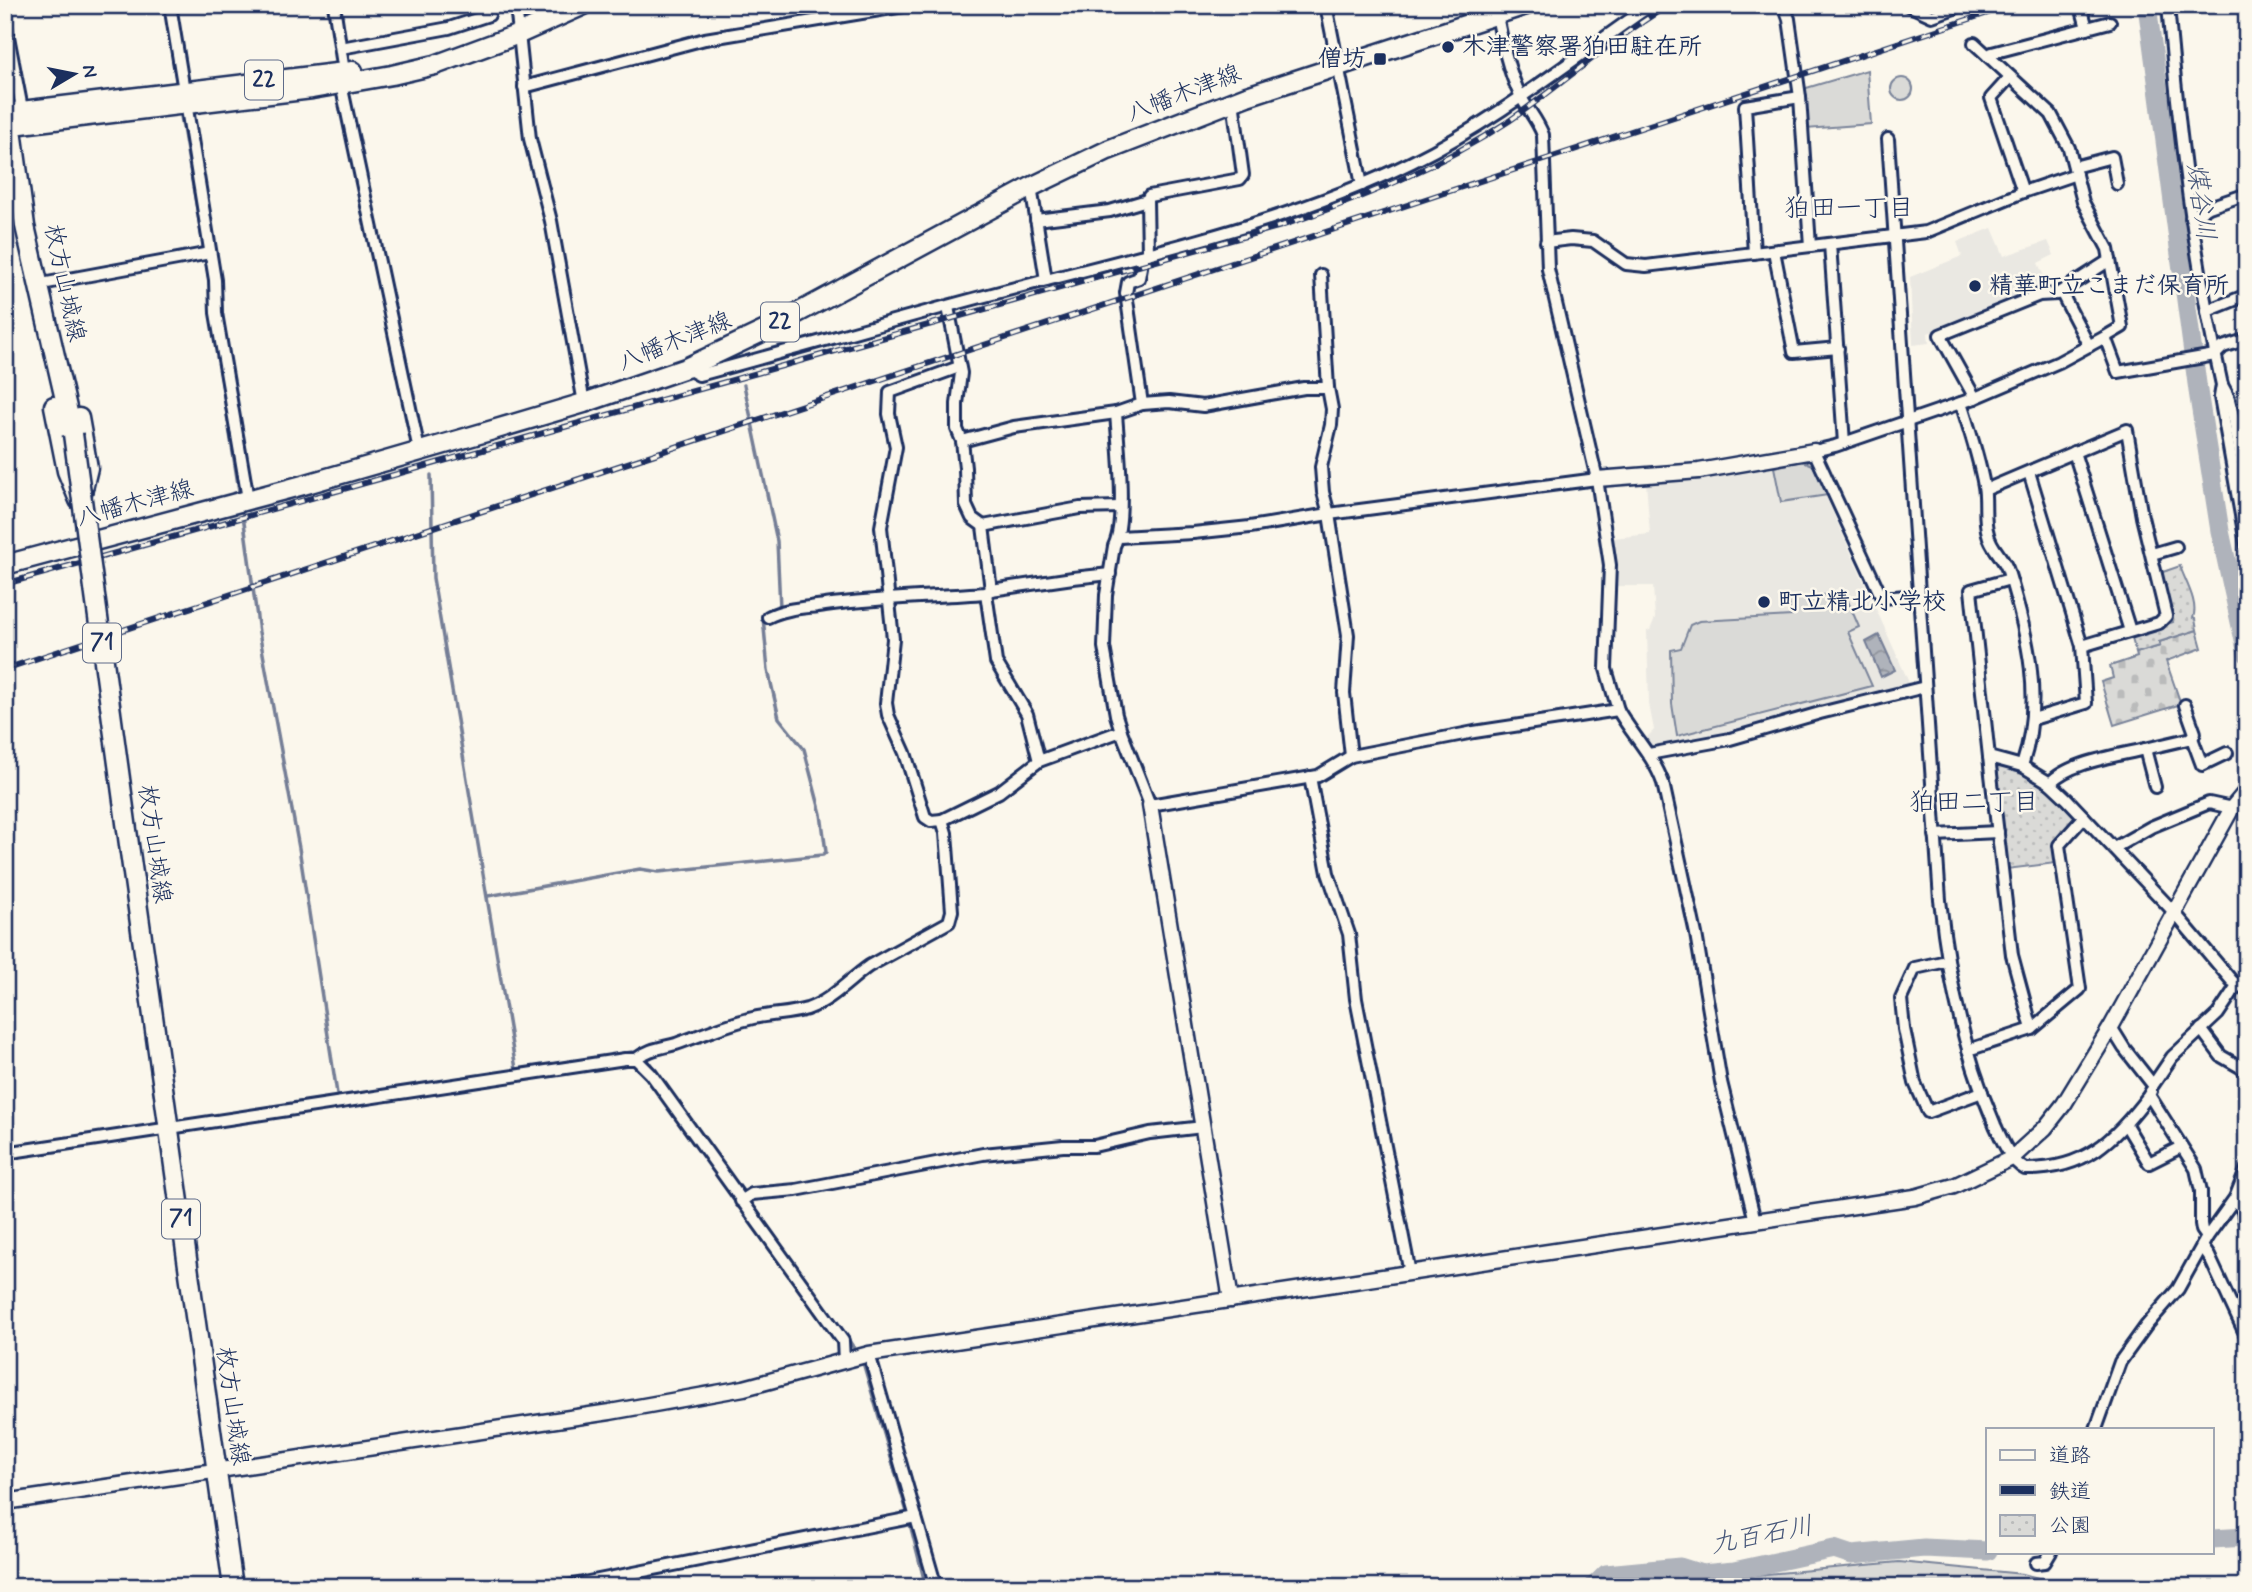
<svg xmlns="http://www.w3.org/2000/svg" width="2252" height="1592" font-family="Mynerve,'Klee One',sans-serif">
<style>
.built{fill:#eae8e2}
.grass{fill:#dadad7;stroke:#7a849a;stroke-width:2}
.cemetery{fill:url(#cemetery-stones);stroke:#7a849a;stroke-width:2}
.park{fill:url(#park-dots);stroke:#7a849a;stroke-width:2}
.water{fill:url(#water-waves);stroke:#747e96;stroke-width:2}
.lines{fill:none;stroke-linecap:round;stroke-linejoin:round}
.stream{stroke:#747e96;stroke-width:3.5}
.river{stroke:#afb3bb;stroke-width:19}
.minor-casing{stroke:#1b2f5e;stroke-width:16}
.tertiary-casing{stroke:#1b2f5e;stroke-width:19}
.primary-casing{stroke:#1b2f5e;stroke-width:23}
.minor{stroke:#fbf7ec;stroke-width:10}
.tertiary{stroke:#fbf7ec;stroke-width:14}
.primary{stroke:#fbf7ec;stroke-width:18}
.rail-casing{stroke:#1b2f5e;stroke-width:6}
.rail{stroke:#fbf7ec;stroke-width:3.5;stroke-dasharray:10;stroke-linecap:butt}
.primary-bridge-casing{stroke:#1b2f5e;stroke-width:23;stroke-linecap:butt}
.primary-bridge{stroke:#fbf7ec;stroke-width:18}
.poi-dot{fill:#1b2f5e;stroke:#fbf7ec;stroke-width:2.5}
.labels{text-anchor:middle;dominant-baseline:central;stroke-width:5;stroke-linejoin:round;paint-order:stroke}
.shield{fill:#fbf7ec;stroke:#5e6b89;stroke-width:2}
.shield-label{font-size:23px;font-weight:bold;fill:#1b2f5e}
.poi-label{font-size:24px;font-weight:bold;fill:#1b2f5e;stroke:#fbf7ec;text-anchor:start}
.street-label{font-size:24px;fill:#1b2f5e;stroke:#fbf7ec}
.water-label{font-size:26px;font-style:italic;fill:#47577a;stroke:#fbf7ec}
.neighbourhood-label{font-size:26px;fill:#1b2f5e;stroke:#fbf7ec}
</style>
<defs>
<pattern id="cemetery-stones" width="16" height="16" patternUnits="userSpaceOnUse" patternTransform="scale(1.75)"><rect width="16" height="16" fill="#dadad7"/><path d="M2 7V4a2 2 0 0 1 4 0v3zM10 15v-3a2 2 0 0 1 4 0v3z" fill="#babbbb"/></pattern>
<pattern id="park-dots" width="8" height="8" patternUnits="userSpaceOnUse" patternTransform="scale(1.75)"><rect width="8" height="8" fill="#dadad7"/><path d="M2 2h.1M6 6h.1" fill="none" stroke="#babbbb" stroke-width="1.8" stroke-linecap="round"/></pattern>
<pattern id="water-waves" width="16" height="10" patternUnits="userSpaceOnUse" patternTransform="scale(1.75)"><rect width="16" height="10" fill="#afb3bb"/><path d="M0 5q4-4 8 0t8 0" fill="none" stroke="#8e929b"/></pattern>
</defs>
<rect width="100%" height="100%" fill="#fbf7ec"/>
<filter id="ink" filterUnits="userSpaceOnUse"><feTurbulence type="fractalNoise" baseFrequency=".0143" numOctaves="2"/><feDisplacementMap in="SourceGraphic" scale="14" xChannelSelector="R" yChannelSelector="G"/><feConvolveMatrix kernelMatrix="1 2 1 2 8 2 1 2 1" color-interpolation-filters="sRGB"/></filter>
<g filter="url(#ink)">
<!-- built -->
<g class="built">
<polygon points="1992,228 2004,256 2048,241 2054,255 2038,263 2046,281 2039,285 2040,288 1928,333 1929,343 1913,345 1910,277 1962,256 1957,242"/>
<polygon points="1774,467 1781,502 1825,495 1911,687 1729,736 1652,751 1645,739 1654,730 1649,704 1647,631 1650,630 1655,618 1653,586 1617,586 1613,538 1650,534 1646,482 1700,479"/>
</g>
<!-- grass -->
<g class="grass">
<polygon points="1867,70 1871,124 1806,129 1803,89"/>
<circle cx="1902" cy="89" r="11"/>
<polygon points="1803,461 1813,465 1828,495 1781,502 1774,467"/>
<polygon points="1844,592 1859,627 1848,632 1872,686 1677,736 1672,704 1671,650 1681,648 1690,625 1699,621 1791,616 1789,600"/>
<polygon points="1899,1562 2023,1574 2073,1587 1665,1587 1745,1576"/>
</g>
<!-- cemetery -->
<polygon class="cemetery" points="2197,630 2202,648 2166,661 2181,704 2114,725 2101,682 2113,678 2110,666 2137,657 2136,653 2160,646 2159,642"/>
<!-- park -->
<g class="park">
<path d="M2180 566C2185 581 2199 603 2193 618L2195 619 2197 630 2159 642 2160 646 2136 653 2131 635 2173 622 2160 573Z"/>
<path d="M2000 764C2031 773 2053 792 2076 815L2075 822 2054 843 2056 863 2007 869 1994 768Z"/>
</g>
<!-- water -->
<polygon class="water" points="1879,635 1895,670 1881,677 1866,642"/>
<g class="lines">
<!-- stream -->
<g class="stream">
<polyline points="165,5 177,85"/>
<polyline points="180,110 210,285"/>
<polyline points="210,300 211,313 240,497"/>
<polyline points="744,385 777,541 780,608 778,609"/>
<polyline points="431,475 433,578 516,1069"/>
<polyline points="242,508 259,632 299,848 338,1100"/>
<polyline points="488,896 640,869 659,872 823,855 826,852 821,814 804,749 779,718 768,670 763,617 765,616"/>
<polyline points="460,1079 632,1052 646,1057 657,1074"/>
<polyline points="142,1127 162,1124"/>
<polyline points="789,1257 825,1307"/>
<polyline points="846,1336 857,1353"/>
<polyline points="862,1359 907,1512 926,1587"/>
</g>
<!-- river -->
<g class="river">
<polyline points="2147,5 2198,391 2220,531 2247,654"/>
<polyline points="2212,1539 2247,1537"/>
<polyline points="1593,1587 1606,1574 1680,1567 1702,1574 1734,1571 1834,1549 1852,1555 1924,1548 1988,1551"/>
</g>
<!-- minor casing -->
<g class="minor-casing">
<g id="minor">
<polyline points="170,5 215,280 216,313 248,499"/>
<polyline points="334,5 344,72"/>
<polyline points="516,5 530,139 551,221 584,403"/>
<polyline points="1326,5 1362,185"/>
<polyline points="1784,5 1789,19 1800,97 1810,246"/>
<polyline points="1908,5 1932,16 1963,5"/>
<path d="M2168 5C2179 133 2194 260 2222 385L2228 396 2234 419 2247 497"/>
<polyline points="2082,10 2087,28"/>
<polyline points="5,21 23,114"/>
<polyline points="1974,43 2051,114 2069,148 2083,202 2108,249 2122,327 2105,337 2118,372 2215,355 2223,347 2247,339"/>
<polyline points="341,48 449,28 489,15 492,5"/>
<polyline points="1988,56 1992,53 2110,22"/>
<polyline points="2010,77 1991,98 2023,192"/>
<polyline points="341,84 419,450"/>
<polyline points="524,87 705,39 910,5"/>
<path d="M1888 139 1940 900C1948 977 1964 1054 1995 1125 2002 1140 2010 1161 2025 1169 2085 1170 2115 1140 2149 1095"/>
<polyline points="2074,167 2112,157 2117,184"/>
<polyline points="1031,187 1046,280"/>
<polyline points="2191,218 2209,207 2247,194"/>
<polyline points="1036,220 1110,211 1147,200"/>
<polyline points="1546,242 1571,239 1593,241 1626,264 1646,266 1926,232 2023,192 2076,174"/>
<polyline points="1830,244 1844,443"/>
<polyline points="1774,251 1794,352 1838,348"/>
<polyline points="1754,253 1745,106 1800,97"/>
<polyline points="1148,254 1147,200 1149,196 1240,179 1243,175 1233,101"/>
<polyline points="1321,275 1328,388"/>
<polyline points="47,283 210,253"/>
<polyline points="2061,292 2089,346"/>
<polyline points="948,307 961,373 957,404 957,429 962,441"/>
<polyline points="2207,311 2247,295"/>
<path d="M686 368 699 375C811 345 923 311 1035 283 1163 250 1294 220 1412 162 1499 119 1572 59 1651 5"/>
<polyline points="2222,385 2220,397 2247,549"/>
<polyline points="1975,398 1940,335 2039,295 2057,294 2110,260"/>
<path d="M1961 403C1970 431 1979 458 1984 486 1987 502 1983 518 1988 534 1991 549 2004 557 2008 571 2028 636 2044 700 2022 766L2050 783 2067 799 2173 911 2232 981 2247 990"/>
<polyline points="1142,404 1169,402 1203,406 1304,388 1328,388 1332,409 1331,425 1321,467 1323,492 1329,514 1348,635 1344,693 1351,756"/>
<polyline points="2074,452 2130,631"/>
<polyline points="2029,472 2082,646 2086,703 2033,719"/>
<polyline points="1985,490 2127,430 2142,517 2166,616 2159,623 2082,646"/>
<polyline points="983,526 1080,508 1120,507"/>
<path d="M1119 537 1193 533 1250 527 1329 514 1597 479 1548 269 1543 135C1538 121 1528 110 1521 97 1507 69 1501 36 1495 5"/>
<polyline points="2152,554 2176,547"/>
<polyline points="2010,579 1971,590 1989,757 2022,766"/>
<polyline points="991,590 983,526 972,518 966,505 965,468 962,441 1014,427 1116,413"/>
<polyline points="986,593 996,662 1027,714 1039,761"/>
<polyline points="1919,595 1882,598 1814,451 1835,446 1975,398 2059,362 2105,337"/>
<path d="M768 617C785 608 806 608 825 605 879 598 932 597 986 593L991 590 1073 578 1110 574"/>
<polyline points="2185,705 2195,733 2192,738"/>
<path d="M1618 710C1632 735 1653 755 1663 783L1696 934 1721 1082 1755 1221"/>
<path d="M1121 731 1116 715 1104 647 1106 595 1114 546C1127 520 1118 445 1116 413L1142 404 1126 293 1128 282 1139 278 1143 256"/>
<polyline points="2145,749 2192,738 2202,765 2227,753"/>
<polyline points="1649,754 1730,739 1820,713 1925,687"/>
<polyline points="1989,757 2012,955 2032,1029"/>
<polyline points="1310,777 1328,873 1349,934 1356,999 1410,1273"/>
<path d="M2050 783C2069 762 2117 756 2145 749L2155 787"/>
<polyline points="942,820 931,821 925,817 905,753 888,715 886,703 893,639 881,527 896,447 889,414 890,392 959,367"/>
<polyline points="1935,835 1998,832"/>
<polyline points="2114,848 2151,827 2209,803 2232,808"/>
<polyline points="1947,961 1915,968 1901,999 1904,1029 1915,1083 1928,1112 1982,1092"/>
<polyline points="2111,1027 2124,1048 2153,1085 2172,1057 2218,1014 2238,984"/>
<polyline points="2201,1029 2221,1056 2247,1071"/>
<polyline points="1968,1050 2032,1029 2080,989 2059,845 2084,817"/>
<polyline points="636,1059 651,1074 843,1341 844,1361"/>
<polyline points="2151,1091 2149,1095 2196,1169 2201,1191 2201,1224 2202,1230 2207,1237"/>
<polyline points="2126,1125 2149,1163 2181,1147"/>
<path d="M5 1153 625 1059H636C648 1049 661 1048 676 1044 702 1035 726 1024 753 1018 771 1014 790 1014 807 1009 831 1001 849 980 869 966L949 922 952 911 946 833 942 820 999 792 1039 761 1121 731 1150 805 1318 776 1351 756 1474 732 1618 710 1606 669 1610 565 1597 479"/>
<polyline points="2235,1198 2243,1211 2247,1237"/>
<polyline points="741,1201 752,1194 796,1190 983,1154 1063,1146 1094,1146 1150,1133 1203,1127"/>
<polyline points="2202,1246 2209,1256 2247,1338"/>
<polyline points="869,1354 936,1587"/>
<polyline points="2096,1429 2120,1362 2146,1326 2178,1289 2207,1237 2235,1198 2247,1168"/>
<polyline points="2036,1563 2045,1562 2051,1552"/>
<polyline points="563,1587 916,1517"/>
</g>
</g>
<!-- tertiary casing -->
<g class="tertiary-casing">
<g id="tertiary">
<polyline points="1597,479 1699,471 1814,451"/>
<polyline points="1150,805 1231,1300"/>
<polyline points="5,1502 610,1412 744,1388 869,1354 1915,1197 1954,1186 2012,1158 2045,1128 2064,1104 2111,1027 2232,808 2247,790"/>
</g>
</g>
<!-- primary casing -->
<g class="primary-casing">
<g id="primary">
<polyline points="5,113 353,71"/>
<polyline points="10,115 25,226 73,434"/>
<polyline points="5,126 312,89 392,75 435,65 519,34 584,5"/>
<polyline points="54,406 67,471 79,500"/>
<polyline points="79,418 88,468 81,497"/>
<polyline points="5,565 303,485 493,430 584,403 686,368 766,330 1031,187 1108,150 1247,96 1526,5"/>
<polyline points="130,852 233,1587"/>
</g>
</g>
<!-- minor -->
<use href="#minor" class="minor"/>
<!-- tertiary -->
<use href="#tertiary" class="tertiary"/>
<!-- primary -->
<use href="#primary" class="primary"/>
<!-- rail casing -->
<g class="rail-casing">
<g id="rail">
<path d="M5 584 1281 226C1360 199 1439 167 1509 121 1563 84 1612 39 1669 5"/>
<polyline points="5,669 2012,5"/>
</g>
</g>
<!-- rail -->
<use href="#rail" class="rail"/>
<!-- primary-bridge casing -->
<g class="primary-bridge-casing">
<polyline id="primary-bridge" points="73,434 130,852"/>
</g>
<!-- primary-bridge -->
<use href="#primary-bridge" class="primary-bridge"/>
</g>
</g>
<!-- markers -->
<g class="poi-dot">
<circle cx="1448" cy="47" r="7"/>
<rect x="1373" y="52" width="14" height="14" rx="3.5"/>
<circle cx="1975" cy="286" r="7"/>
<circle cx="1764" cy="602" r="7"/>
</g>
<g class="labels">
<!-- shield labels -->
<g class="shield">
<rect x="245" y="60.5" width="38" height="39" rx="5"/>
<rect x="761" y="302.5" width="38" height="39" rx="5"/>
<rect x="83" y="623.5" width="38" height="39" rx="5"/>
<rect x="162" y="1199.5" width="38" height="39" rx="5"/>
</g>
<g class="shield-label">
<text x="264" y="80">22</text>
<text x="780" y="322">22</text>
<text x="102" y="643">71</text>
<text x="181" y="1219">71</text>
</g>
<!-- poi labels -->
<g class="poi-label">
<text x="1462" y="47">木津警察署狛田駐在所</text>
<text x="1366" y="59" text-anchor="end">僧坊</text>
<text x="1989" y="286">精華町立こまだ保育所</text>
<text x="1778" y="602">町立精北小学校</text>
</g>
<!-- street labels -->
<g class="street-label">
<text transform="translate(1184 94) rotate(-21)">八幡木津線</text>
<text transform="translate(64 283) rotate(78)">枚方山城線</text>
<text transform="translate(675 342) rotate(-22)">八幡木津線</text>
<text transform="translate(135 504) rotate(-15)">八幡木津線</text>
<text transform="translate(154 844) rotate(82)">枚方山城線</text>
<text transform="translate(232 1406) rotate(82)">枚方山城線</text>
</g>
<!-- water labels -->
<g class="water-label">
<text transform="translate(2200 202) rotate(82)">煤谷川</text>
<text transform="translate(1762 1536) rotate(-11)">九百石川</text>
</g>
<!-- neighbourhood labels -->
<g class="neighbourhood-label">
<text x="1849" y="209">狛田一丁目</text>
<text x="1974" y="803">狛田二丁目</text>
</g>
</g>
<!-- margin -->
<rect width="2252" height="1592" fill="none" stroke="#fbf7ec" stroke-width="28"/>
<rect x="14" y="14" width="2224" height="1564" fill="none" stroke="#1b2f5e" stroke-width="2.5" filter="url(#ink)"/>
<!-- legend -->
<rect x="1986" y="1428" width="228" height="126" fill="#fbf7ec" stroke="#a1a7b3" stroke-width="2"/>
<rect x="2000" y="1450" width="35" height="10" fill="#fbf7ec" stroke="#a1a7b3" stroke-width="2"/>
<text x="2049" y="1462" font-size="21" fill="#1b2f5e">道路</text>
<rect x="2000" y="1485" width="35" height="10" fill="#1b2f5e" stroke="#a1a7b3" stroke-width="2"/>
<text x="2049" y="1498" font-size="21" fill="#1b2f5e">鉄道</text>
<rect x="2000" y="1515" width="35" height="21" fill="url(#park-dots)" stroke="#a1a7b3" stroke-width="2"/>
<text x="2049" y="1532" font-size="21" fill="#1b2f5e">公園</text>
<!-- north arrow -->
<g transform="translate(74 74) rotate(80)" stroke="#fbf7ec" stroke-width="5" paint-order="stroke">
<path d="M0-5L12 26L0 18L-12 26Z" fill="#1b2f5e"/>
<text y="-10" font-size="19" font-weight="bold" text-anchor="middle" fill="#1b2f5e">N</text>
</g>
</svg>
